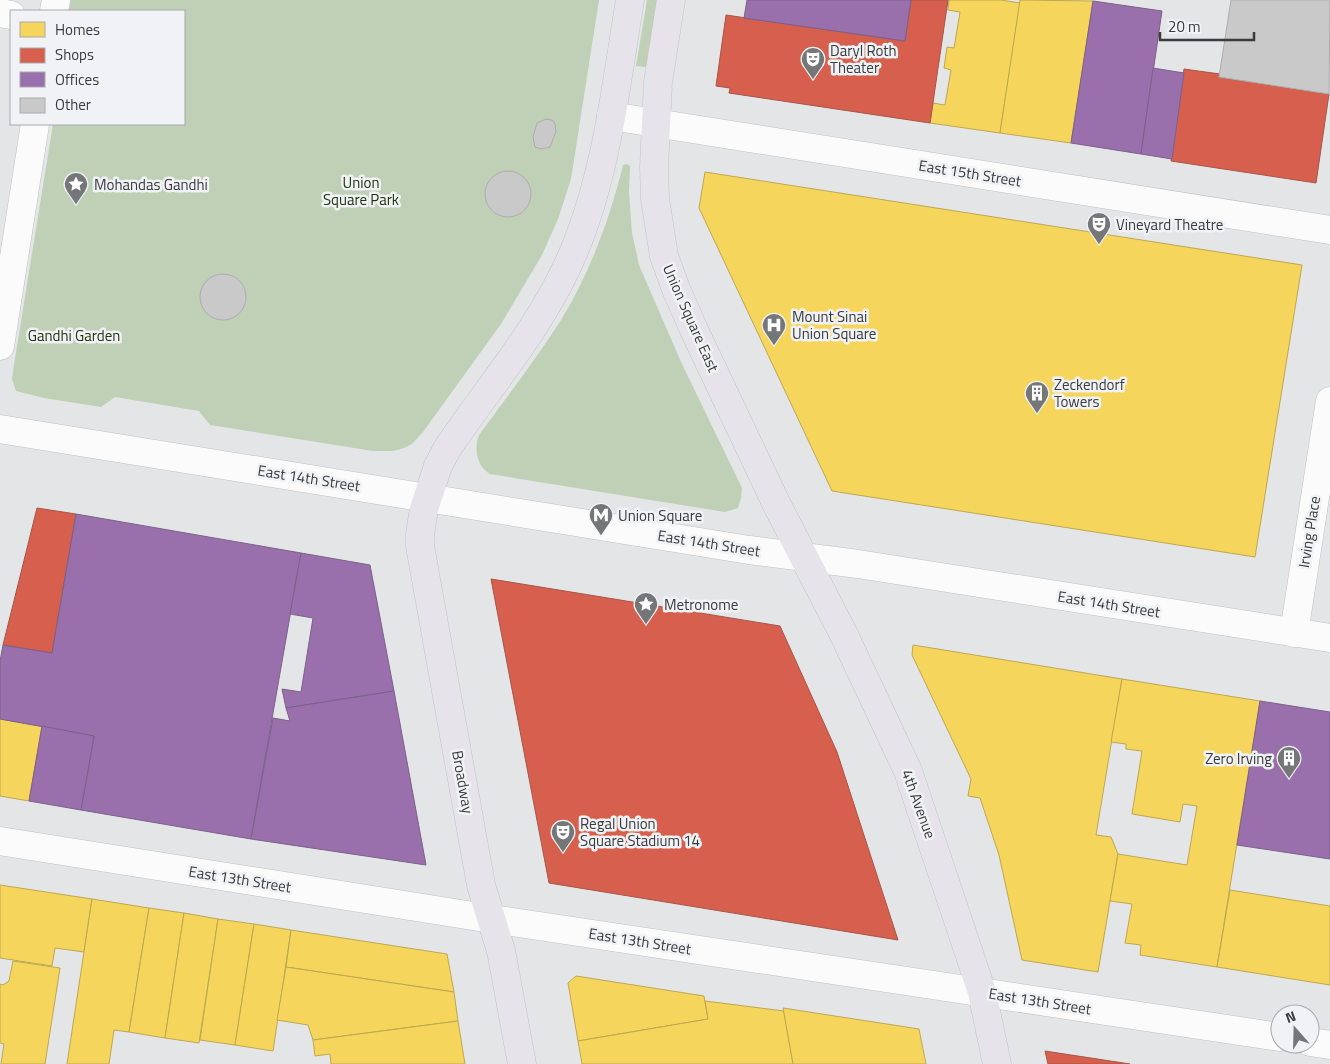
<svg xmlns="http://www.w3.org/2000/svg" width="1330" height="1064" font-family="'Titillium Web',sans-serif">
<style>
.green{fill:#bfd0b6}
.homes{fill:#f6d55c;stroke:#bea752}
.shops{fill:#d6604d;stroke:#a75548}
.offices{fill:#9970ab;stroke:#7c608a}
.building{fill:#c9c9ca;stroke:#adacae}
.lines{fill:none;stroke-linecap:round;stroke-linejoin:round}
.pedestrian-casing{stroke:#c0c1c2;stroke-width:29}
.minor-casing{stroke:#c0c1c2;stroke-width:29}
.primary-casing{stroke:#c2c3c4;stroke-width:29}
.pedestrian{stroke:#fbfbfb;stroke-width:28}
.minor{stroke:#fbfbfb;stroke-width:28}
.primary{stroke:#e6e3ea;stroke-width:28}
.labels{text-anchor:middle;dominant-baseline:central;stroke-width:5;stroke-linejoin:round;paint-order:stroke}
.poi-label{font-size:15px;fill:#3a3b3c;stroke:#f0f2f5;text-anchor:start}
.street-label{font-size:15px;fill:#3a3b3c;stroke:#f0f2f5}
.park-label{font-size:15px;fill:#21360e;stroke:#f0f2f5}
</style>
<rect width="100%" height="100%" fill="#e3e5e7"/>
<!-- green -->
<g class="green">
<polygon points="71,0 599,0 571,179 558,219 542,255 501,324 423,432 412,444 404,448 393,451 373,451 210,425 199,411 115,397 101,407 44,398 16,391 12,379 14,365 53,124 184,124 184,11 69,11"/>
<polygon points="647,0 657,0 646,67 636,66"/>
<path d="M627 164 630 166 629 192 632 233 639 265 681 362 742 488 741 498 738 508 725 512 490 474C476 466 474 448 479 435 507 397 536 359 561 320 590 273 610 218 623 165Z"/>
</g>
<!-- homes -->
<g class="homes">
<polygon points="949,0 1001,0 1020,3 1000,133 930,123 933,103 945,105 951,70 944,68 947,47 954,48 960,12 948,10"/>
<polygon points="1020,0 1093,1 1071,143 1000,133"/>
<polygon points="705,172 1302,265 1255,557 832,491 699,208"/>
<polygon points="913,645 1122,679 1096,835 1111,837 1118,854 1098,972 1022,960 999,855 980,798 968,796 971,779 912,655"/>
<polygon points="1122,679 1260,701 1217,967 1140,955 1141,945 1125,943 1132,904 1110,901 1118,854 1187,865 1197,806 1183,804 1180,822 1132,814 1142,751 1126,749 1126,744 1111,742"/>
<polygon points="0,719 42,726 29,801 0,796"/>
<polygon points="0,885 92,899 84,952 55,948 52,966 0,958"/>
<polygon points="1230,890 1330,906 1330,985 1217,967"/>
<polygon points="92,899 149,908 129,1032 114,1030 109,1064 67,1064"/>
<polygon points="149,908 184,913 165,1038 129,1032"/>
<polygon points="184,913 218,919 199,1043 165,1038"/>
<polygon points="218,919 254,924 235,1045 200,1040"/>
<polygon points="254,924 291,930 273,1051 235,1045"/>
<polygon points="291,930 447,954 454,992 286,967"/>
<polygon points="13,961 60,968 45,1064 1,1064 4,1044 0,1043 0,984 3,985 9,981"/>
<polygon points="286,967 454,992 458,1021 313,1040 308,1025 277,1020"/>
<polygon points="576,976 704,996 708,1019 578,1041 568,983"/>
<polygon points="705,1001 784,1011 793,1064 582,1064 578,1041 708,1019"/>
<polygon points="783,1008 919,1029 926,1064 793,1064"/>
<polygon points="458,1021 465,1064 331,1064 330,1054 315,1056 313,1040"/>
</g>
<!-- shops -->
<g class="shops">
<polygon points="911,0 948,0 930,123 729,93 730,88 716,86 726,15 905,41"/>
<polygon points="1184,69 1220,74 1219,77 1329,94 1316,183 1171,161"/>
<polygon points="37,508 76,514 52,653 3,645"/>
<polygon points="491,579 780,626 837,752 898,940 549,883"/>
<polygon points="1045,1051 1130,1064 1048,1064"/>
</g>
<!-- offices -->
<g class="offices">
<polygon points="747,0 911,0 905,41 744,18"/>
<polygon points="1093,1 1162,11 1141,154 1071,143"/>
<polygon points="1153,68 1184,73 1172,159 1141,154"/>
<polygon points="76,514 301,553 251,839 81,810 94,736 0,719 0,661 3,645 52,653"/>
<polygon points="301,553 370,565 394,691 286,708 282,689 301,692 313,618 290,614"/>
<polygon points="394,691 426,865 251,839 273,718 290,721 286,708"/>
<polygon points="1260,701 1330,712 1330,859 1237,845"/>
<polygon points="42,726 94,736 81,810 29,801"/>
</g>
<!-- building -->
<g class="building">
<polygon points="1231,0 1330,0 1329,94 1219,77"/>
<polygon points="546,119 552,120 555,124 556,132 550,147 541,149 535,147 533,137 537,123"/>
<circle cx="508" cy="194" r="23"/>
<circle cx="223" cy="297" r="23"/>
</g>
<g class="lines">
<!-- pedestrian casing -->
<g class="pedestrian-casing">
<polyline id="pedestrian" points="0,346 35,124"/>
</g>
<!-- minor casing -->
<g class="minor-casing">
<g id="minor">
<polyline points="54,11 56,0"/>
<polyline points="0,13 11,15"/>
<polyline points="611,116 1330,230"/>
<polyline points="0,429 749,550 858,564 1330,638"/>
<polyline points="1294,633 1330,401"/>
<polyline points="0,841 492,919 1280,1037"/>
<polyline points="1310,1042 1330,1045"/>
</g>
</g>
<!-- primary casing -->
<g class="primary-casing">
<g id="primary">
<polyline points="671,0 658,82 654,167 655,199 664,256 676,289 694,330 777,505 844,635 908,771 982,992 997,1064"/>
<path d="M522 1064 501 951 481 885 420 546V534L424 509 438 466 447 449C490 385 544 324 574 251 607 172 616 85 630 0"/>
</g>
</g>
<!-- pedestrian -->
<use href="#pedestrian" class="pedestrian"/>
<!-- minor -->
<use href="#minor" class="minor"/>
<!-- primary -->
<use href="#primary" class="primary"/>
</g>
<!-- icons -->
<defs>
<g id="theatre-pin" transform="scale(1.25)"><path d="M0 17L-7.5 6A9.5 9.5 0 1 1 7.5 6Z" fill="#757678" stroke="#f0f2f5"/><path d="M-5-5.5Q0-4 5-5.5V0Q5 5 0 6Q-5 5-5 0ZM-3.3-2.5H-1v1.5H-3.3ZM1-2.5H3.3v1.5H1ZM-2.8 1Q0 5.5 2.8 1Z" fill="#fff"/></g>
<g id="sight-pin" transform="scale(1.25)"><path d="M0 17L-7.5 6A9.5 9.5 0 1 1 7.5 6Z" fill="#757678" stroke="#f0f2f5"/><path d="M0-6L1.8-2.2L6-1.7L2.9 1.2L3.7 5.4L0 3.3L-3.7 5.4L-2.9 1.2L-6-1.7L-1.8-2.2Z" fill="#fff"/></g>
<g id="hospital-pin" transform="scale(1.25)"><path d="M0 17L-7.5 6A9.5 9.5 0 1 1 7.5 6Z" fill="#757678" stroke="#f0f2f5"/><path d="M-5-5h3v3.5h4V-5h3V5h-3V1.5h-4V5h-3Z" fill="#fff"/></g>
<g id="building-pin" transform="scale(1.25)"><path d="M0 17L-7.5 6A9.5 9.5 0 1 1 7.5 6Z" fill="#757678" stroke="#f0f2f5"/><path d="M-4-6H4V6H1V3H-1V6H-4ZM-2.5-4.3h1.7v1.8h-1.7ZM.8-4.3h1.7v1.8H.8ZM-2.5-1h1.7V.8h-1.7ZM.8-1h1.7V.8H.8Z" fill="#fff"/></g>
<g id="metro-pin" transform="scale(1.25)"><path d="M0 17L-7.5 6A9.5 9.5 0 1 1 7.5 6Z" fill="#757678" stroke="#f0f2f5"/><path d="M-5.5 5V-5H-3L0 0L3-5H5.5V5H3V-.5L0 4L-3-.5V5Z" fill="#fff"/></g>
</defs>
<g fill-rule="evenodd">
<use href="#theatre-pin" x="813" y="59"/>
<use href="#sight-pin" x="76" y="184"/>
<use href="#theatre-pin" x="1099" y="224"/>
<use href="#hospital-pin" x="774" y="325"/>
<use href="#building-pin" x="1037" y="393"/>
<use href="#metro-pin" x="601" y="515"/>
<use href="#sight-pin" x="646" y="604"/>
<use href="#building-pin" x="1289" y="758"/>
<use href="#theatre-pin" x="563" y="832"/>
</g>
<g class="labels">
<!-- poi labels -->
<g class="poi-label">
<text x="830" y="50">Daryl Roth<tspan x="830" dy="17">Theater</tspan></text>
<text x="94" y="184">Mohandas Gandhi</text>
<text x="1116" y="224">Vineyard Theatre</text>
<text x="792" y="316">Mount Sinai<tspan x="792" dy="17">Union Square</tspan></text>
<text x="1054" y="384">Zeckendorf<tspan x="1054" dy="17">Towers</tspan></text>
<text x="618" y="515">Union Square</text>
<text x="664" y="604">Metronome</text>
<text x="1272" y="758" text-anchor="end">Zero Irving</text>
<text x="580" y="823">Regal Union<tspan x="580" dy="17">Square Stadium 14</tspan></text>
</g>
<!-- street labels -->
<g class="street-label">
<text transform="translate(970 173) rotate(9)">East 15th Street</text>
<text transform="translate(691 318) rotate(66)">Union Square East</text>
<text transform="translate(309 478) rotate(9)">East 14th Street</text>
<text transform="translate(1309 532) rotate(-81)">Irving Place</text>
<text transform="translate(709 543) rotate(9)">East 14th Street</text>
<text transform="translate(1109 604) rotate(9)">East 14th Street</text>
<text transform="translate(463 782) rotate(80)">Broadway</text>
<text transform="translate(919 804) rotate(70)">4th Avenue</text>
<text transform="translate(240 879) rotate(9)">East 13th Street</text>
<text transform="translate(640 941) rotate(9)">East 13th Street</text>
<text transform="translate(1040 1001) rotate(9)">East 13th Street</text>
</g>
<!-- park labels -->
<g class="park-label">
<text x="361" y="182">Union<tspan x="361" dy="17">Square Park</tspan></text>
<text x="74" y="335">Gandhi Garden</text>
</g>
</g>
<!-- legend -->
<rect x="10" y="10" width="175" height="115" fill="#f0f2f5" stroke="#a7a9ab"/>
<rect x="20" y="22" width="25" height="15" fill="#f6d55c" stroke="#a7a9ab"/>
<text x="55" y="35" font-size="15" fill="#3a3b3c">Homes</text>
<rect x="20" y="48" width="25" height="15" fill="#d6604d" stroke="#a7a9ab"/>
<text x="55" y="60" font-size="15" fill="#3a3b3c">Shops</text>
<rect x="20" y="72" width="25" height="15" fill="#9970ab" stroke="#a7a9ab"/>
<text x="55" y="85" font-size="15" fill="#3a3b3c">Offices</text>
<rect x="20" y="98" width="25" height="15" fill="#c9c9ca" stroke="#a7a9ab"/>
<text x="55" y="110" font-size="15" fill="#3a3b3c">Other</text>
<!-- north arrow -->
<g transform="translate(1295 1029) rotate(340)"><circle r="24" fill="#f0f2f5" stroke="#a7a9ab"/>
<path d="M0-4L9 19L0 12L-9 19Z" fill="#757678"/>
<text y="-8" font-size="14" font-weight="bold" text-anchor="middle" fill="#3a3b3c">N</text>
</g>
<!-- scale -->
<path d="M1160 32v8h94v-8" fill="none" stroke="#3a3b3c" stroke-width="2.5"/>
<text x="1168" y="32" font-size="15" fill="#3a3b3c" stroke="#f0f2f5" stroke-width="4" paint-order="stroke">20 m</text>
</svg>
